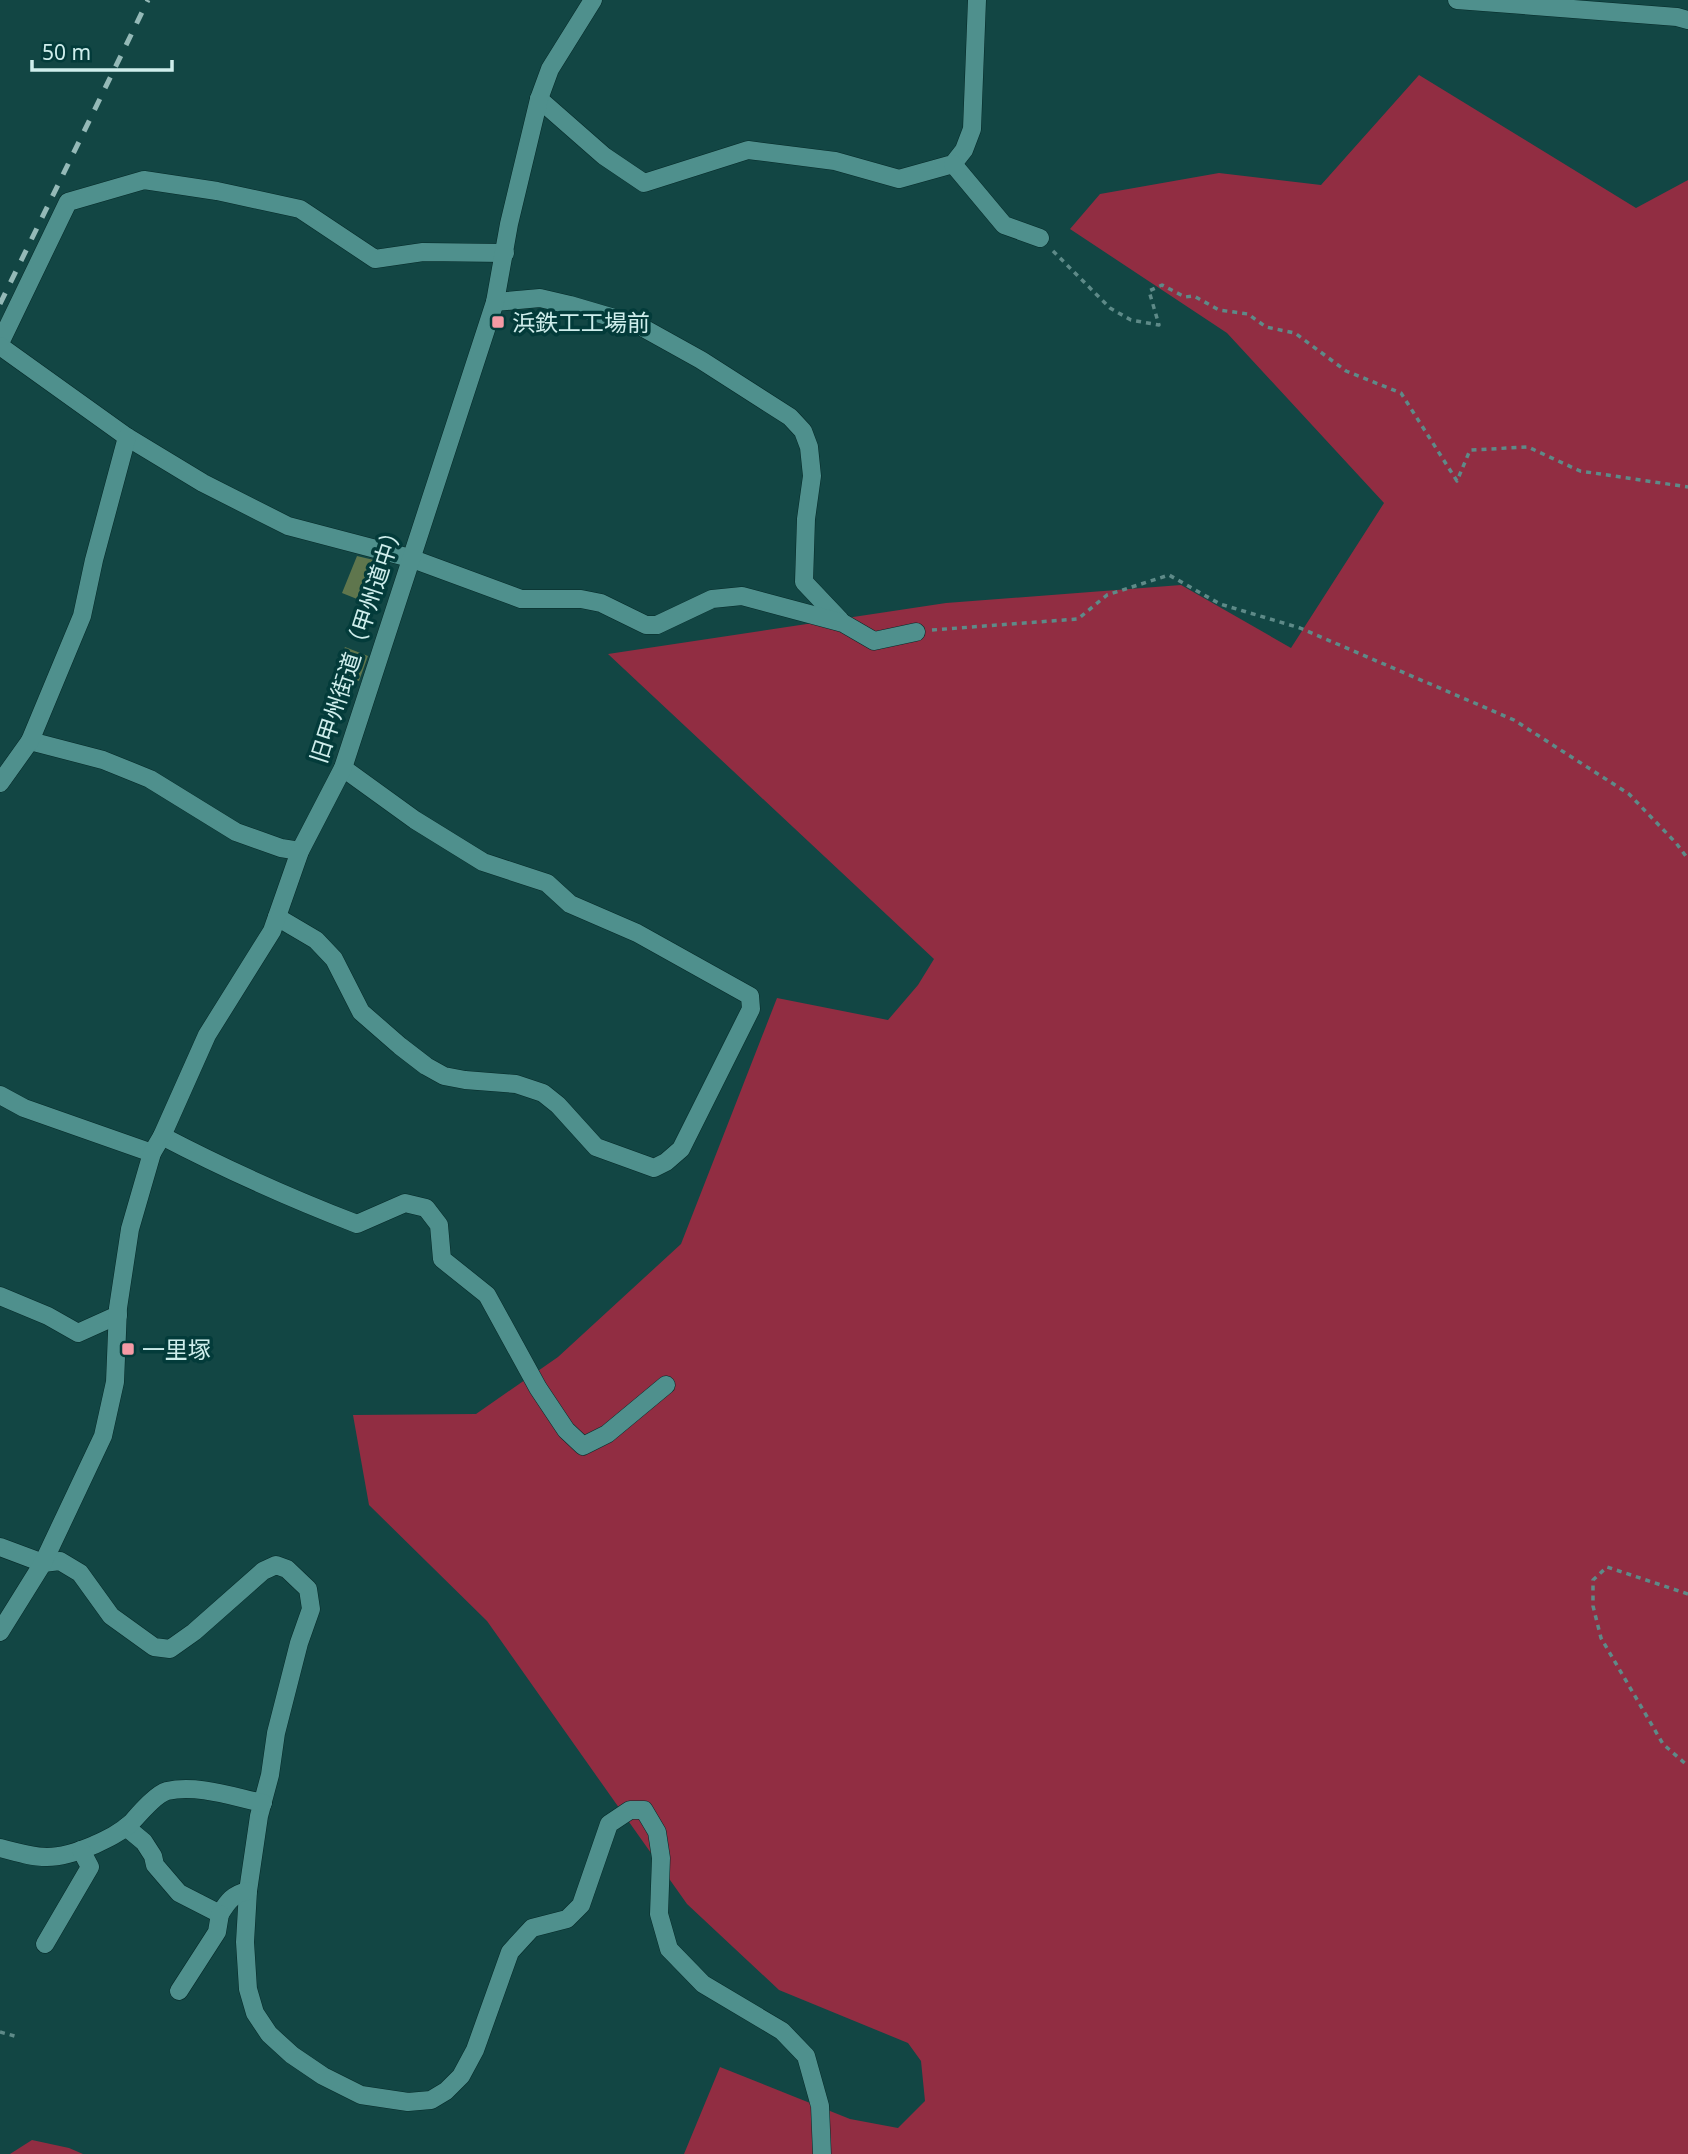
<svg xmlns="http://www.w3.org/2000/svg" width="1688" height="2154" font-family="'Noto Sans','Noto Sans JP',sans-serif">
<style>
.green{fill:#912d42}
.building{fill:#5f764d}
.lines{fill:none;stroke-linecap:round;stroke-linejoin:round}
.minor-casing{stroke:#062a29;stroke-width:19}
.path{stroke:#5e8a88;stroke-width:3.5;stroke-dasharray:5 5;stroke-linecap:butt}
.minor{stroke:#4f908d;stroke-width:18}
.rail{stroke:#94b9b7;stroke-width:5;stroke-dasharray:12 12;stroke-linecap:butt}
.poi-dot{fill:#f49aa5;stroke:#033b3a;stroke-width:2.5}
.labels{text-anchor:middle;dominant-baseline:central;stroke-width:7;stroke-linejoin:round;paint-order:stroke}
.poi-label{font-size:23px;fill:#cfeeec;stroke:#033b3a;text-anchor:start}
.street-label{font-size:23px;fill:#cfeeec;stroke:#033b3a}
</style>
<rect width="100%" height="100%" fill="#124644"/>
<!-- green -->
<g class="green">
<polygon points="1419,75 1636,208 1688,180 1688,2154 684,2154 720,2067 850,2119 898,2128 925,2101 921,2061 908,2043 779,1990 687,1904 487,1621 369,1505 353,1415 476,1414 558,1357 681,1244 777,998 888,1020 918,985 934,959 608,654 946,603 1181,585 1291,648 1384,503 1227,333 1070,229 1100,194 1219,173 1321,185"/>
<polygon points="32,2140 69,2148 83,2154 10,2154"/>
</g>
<!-- building -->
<g class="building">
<polygon points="357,556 378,561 376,565 381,567 374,583 370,582 362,601 342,593"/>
<polygon points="345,647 368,656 359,681 345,676 349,665 339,661"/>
</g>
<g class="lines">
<!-- minor casing -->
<g class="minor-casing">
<g id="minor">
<polyline points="1457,0 1677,17 1688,20"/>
<polyline points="539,99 604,156 644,183 748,150 835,161 899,179 953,164 964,150 972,129 977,0"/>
<polyline points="953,164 1004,225 1040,238"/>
<polyline points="495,302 540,298 570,305 638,325 701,360 790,417 803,431 809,447 812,476 806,519 804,582 840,620"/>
<polyline points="0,343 68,202 144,180 217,191 300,209 375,259 423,252 505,253"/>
<polyline points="0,346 127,437 203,483 288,526 410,558 521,599 581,599 601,603 646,625 657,625 712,599 742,596 843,623 874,641 916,632"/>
<polyline points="30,741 103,760 150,779 236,832 281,848 300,851"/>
<polyline points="0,783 30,741 82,616 94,560 127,437"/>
<polyline points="277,917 316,940 334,959 361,1012 400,1046 426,1066 444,1076 465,1080 516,1084 543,1093 558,1105 596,1147 654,1168 666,1162 681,1149 751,1009 750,996 637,933 570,904 547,883 483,862 415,820 343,768"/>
<polyline points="0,1095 24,1108 152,1153"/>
<path d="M162 1136C225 1169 290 1198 357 1224L405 1203 426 1208 439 1225 442 1259 487 1295 538 1388 566 1430 583 1446 607 1434 666 1385"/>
<polyline points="0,1296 48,1316 78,1333 118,1315"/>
<polyline points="0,1547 43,1563 60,1561 80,1573 111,1616 154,1647 170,1649 194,1632 263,1571 276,1565 287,1569 308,1589 311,1609 299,1643 276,1733 270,1775 259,1816 248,1891 245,1942 248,1989 255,2013 269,2034 292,2055 323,2076 361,2095 408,2102 431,2100 446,2091 461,2076 475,2050 510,1952 532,1928 567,1919 581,1905 609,1824 630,1810 644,1810 657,1832 661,1858 659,1914 669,1949 703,1984 782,2031 806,2056 820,2106 822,2154"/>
<polyline points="0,1632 43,1563 103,1436 115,1382 118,1308 130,1229 152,1153 162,1136 207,1035 272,931 300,851 343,768 495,302 509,224 539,99 550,69 593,0"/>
<path d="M126 1827 144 1842 153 1856 155 1865 179 1893 220 1914C228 1901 233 1894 248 1891"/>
<path d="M0 1848C40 1859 54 1862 94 1845 107 1839 120 1833 131 1823 139 1814 156 1794 167 1791 197 1784 234 1797 263 1803"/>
<polyline points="45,1944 90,1867 81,1850"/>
<polyline points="179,1991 217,1932 220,1914"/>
</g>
</g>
<!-- path -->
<g class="path">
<polyline points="1053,251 1110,308 1131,320 1159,325 1149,291 1162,285 1185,297 1194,296 1219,310 1248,314 1266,327 1295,333 1346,371 1401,393 1457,481 1470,450 1528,447 1580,471 1688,487"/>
<polyline points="932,630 1078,619 1107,595 1169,575 1220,604 1300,628 1514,720 1629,794 1676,843 1688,859"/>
<polyline points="1688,1594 1607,1567 1593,1580 1593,1606 1601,1638 1663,1744 1688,1766"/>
<polyline points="0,2032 18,2037"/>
</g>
<!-- minor -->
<use href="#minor" class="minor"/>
<!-- rail -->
<polyline class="rail" points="0,304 148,0"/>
</g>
<!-- markers -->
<g class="poi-dot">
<rect x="491" y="315" width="14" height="14" rx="3.5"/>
<rect x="121" y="1342" width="14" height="14" rx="3.5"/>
</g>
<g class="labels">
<!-- poi labels -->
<g class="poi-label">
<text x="512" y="322">浜鉄工工場前</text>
<text x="142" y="1349">一里塚</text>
</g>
<!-- street labels -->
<g class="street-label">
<text transform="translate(356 642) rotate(-72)">旧甲州街道（甲州道中）</text>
</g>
</g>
<!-- scale -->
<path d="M32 60v10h140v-10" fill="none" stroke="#cfeeec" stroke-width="3.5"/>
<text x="42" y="60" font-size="21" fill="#cfeeec" stroke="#033b3a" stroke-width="5" paint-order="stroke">50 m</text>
</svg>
